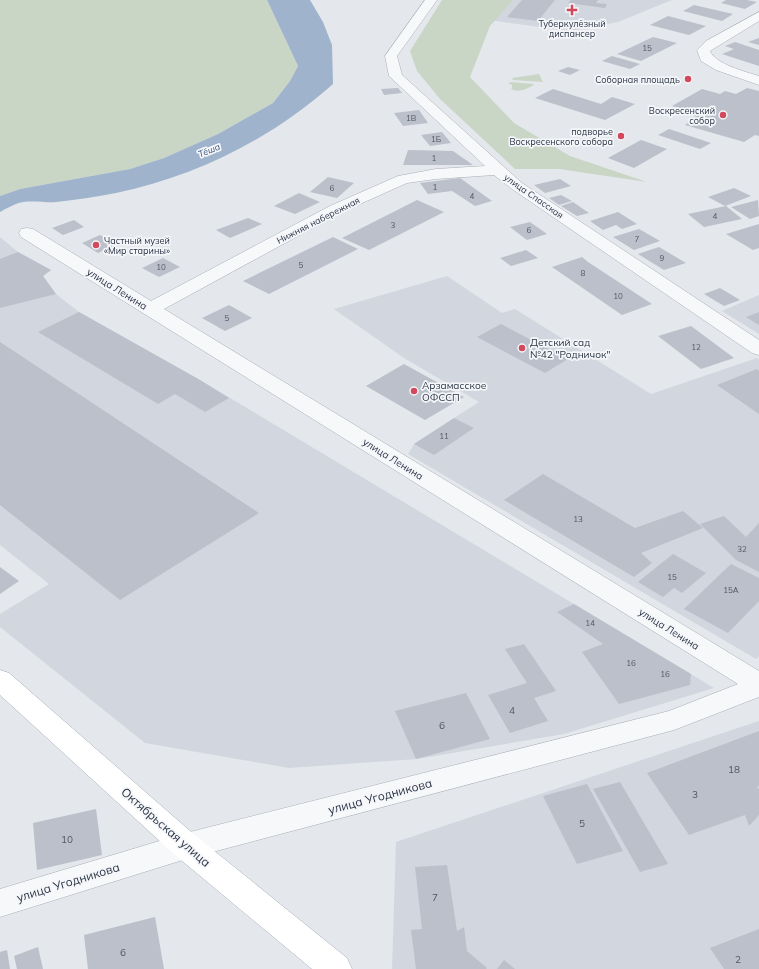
<svg xmlns="http://www.w3.org/2000/svg" width="759" height="969" font-family="Mulish,sans-serif">
<style>
.built{fill:#d2d6de}
.green{fill:#c9d6c5}
.water{fill:#9fb4cc}
.building{fill:#bbc0ca}
.lines{fill:none;stroke-linecap:round;stroke-linejoin:round}
.minor-casing{stroke:#a9aeb7;stroke-width:1}
.major-casing{stroke:#a3abb8;stroke-width:1}
.minor{fill:#f7f8fa;fill-rule:evenodd}
.major{fill:#fff;fill-rule:evenodd}
.poi-dot{fill:#d1495b;stroke:#f4f6f9;stroke-width:1.5}
.labels{text-anchor:middle;dominant-baseline:central;stroke-width:3.5;stroke-linejoin:round;paint-order:stroke}
.number-label{font-size:8px;fill:#4f5766}
.far-poi-label{font-size:9px;fill:#2b3445;stroke:#f4f6f9;text-anchor:end}
.far-water-label{font-size:9px;font-style:italic;fill:#34527a;stroke:#f4f6f9}
.far-street-label{font-size:9px;fill:#2b3445;stroke:#f4f6f9}
.street-label{font-size:10px;fill:#2b3445;stroke:#f4f6f9}
.poi-label{font-size:10px;fill:#2b3445;stroke:#f4f6f9;text-anchor:start}
.near-number-label{font-size:10px;fill:#4f5766}
.near-street-label{font-size:12px;fill:#2b3445;stroke:#f4f6f9}
</style>
<rect width="100%" height="100%" fill="#e4e7ec"/>
<!-- built -->
<g class="built">
<polygon points="505,0 672,0 618,22 570,31 488,20"/>
<polygon points="0,237 18,252 51,270 43,276 56,294 79,312 200,380 714,688 564,734 417,759 289,768 145,743 0,627 0,614 49,584 0,545"/>
<polygon points="447,276 502,313 515,309 651,394 757,358 759,360 759,656 756,659 408,454 414,444 479,402 404,358 334,309"/>
<polygon points="759,295 759,334 722,311"/>
<polygon points="759,721 759,969 392,969 396,842"/>
</g>
<!-- green -->
<g class="green">
<polygon points="0,0 267,0 298,66 290,81 273,103 218,134 164,158 130,169 20,189 0,196"/>
<polygon points="442,0 513,0 490,26 470,77 514,123 570,156 647,182 559,169 515,169 440,99 417,71 410,51"/>
<polygon points="539,74 543,82 513,80 512,78"/>
<path d="M511 82 533 84 534 85C526 89 519 93 511 89L512 88V85L508 83Z"/>
</g>
<!-- water -->
<path class="water" d="M267 0H310L323 22 332 45 333 84C271 139 197 176 116 193 96 197 75 200 56 202 44 203 27 199 16 204 11 206 5 209 0 212V196L20 189 130 169 164 158 218 134 273 103 290 81 298 66Z"/>
<!-- building -->
<g class="building">
<polygon points="522,0 555,0 538,21 507,17"/>
<polygon points="571,0 598,0 596,3 607,4 605,8 568,3"/>
<polygon points="726,0 747,0 757,2 745,9 721,3"/>
<polygon points="694,5 733,14 722,21 683,11"/>
<polygon points="668,16 706,26 689,35 650,25"/>
<polygon points="653,37 677,43 641,61 617,54"/>
<polygon points="759,38 759,45 748,42"/>
<polygon points="735,42 759,50 759,66 722,54 734,49 725,46"/>
<polygon points="612,56 640,64 630,69 602,61"/>
<polygon points="568,67 580,70 570,75 558,71"/>
<polygon points="398,88 402,93 384,95 381,89"/>
<polygon points="747,88 759,91 759,136 755,135 744,142 685,125 697,117 686,114 690,111 672,106 702,89 720,94 725,91 736,94"/>
<polygon points="553,89 601,104 612,97 635,104 605,120 535,98"/>
<polygon points="419,110 428,123 403,126 394,113"/>
<polygon points="669,129 711,143 700,149 658,135"/>
<polygon points="442,132 451,143 430,146 421,135"/>
<polygon points="641,140 667,149 634,168 608,158"/>
<polygon points="408,150 453,151 473,165 403,165"/>
<polygon points="328,177 354,183 337,198 310,192"/>
<polygon points="460,178 492,201 475,206 452,191 428,194 420,183"/>
<polygon points="560,179 571,186 545,193 534,185"/>
<polygon points="734,188 751,196 725,206 708,197"/>
<polygon points="299,193 320,202 295,214 274,206"/>
<polygon points="561,195 572,201 559,205 549,198"/>
<polygon points="417,200 444,212 369,250 342,238"/>
<polygon points="758,200 759,216 750,219 731,207"/>
<polygon points="573,202 589,213 577,216 561,206"/>
<polygon points="726,206 742,219 704,227 688,214"/>
<polygon points="618,212 637,224 622,229 616,225 603,230 590,221"/>
<polygon points="248,218 262,224 230,238 216,230"/>
<polygon points="74,220 84,227 63,235 52,228"/>
<polygon points="530,222 547,234 527,240 510,227"/>
<polygon points="759,224 759,248 753,250 726,234"/>
<polygon points="639,229 660,241 634,250 613,237"/>
<polygon points="100,235 117,244 98,253 82,243"/>
<polygon points="333,237 358,249 269,294 243,281"/>
<polygon points="659,247 686,263 664,270 638,254"/>
<polygon points="526,250 538,258 511,266 500,258"/>
<polygon points="18,252 51,270 43,276 56,294 0,308 0,259"/>
<polygon points="582,257 588,262 652,304 622,315 552,267"/>
<polygon points="163,258 180,267 159,277 142,268"/>
<polygon points="720,288 740,300 724,306 704,294"/>
<polygon points="229,305 252,318 225,331 202,318"/>
<polygon points="79,312 200,380 229,398 205,412 175,394 158,404 38,332"/>
<polygon points="759,312 759,325 746,317"/>
<polygon points="501,324 568,359 545,373 477,337"/>
<polygon points="691,326 734,358 701,369 658,336"/>
<polygon points="0,342 259,513 120,600 0,505"/>
<polygon points="404,364 464,397 425,420 366,386"/>
<polygon points="757,369 759,371 759,414 717,385"/>
<polygon points="454,418 474,428 434,455 414,444"/>
<polygon points="543,474 635,528 683,511 703,528 641,553 652,563 634,577 504,500"/>
<polygon points="724,516 746,537 759,523 759,572 736,560 700,524"/>
<polygon points="673,554 706,573 682,593 674,588 663,597 638,582"/>
<polygon points="731,564 759,578 759,601 728,633 684,609"/>
<polygon points="0,567 19,581 0,594"/>
<polygon points="574,604 691,674 690,685 619,704 582,652 603,644 557,612"/>
<polygon points="524,644 556,691 534,698 548,721 510,733 488,695 527,683 505,649"/>
<polygon points="466,693 490,739 416,759 395,711"/>
<polygon points="759,731 759,785 757,788 759,789 759,815 749,826 745,815 689,835 647,773"/>
<polygon points="620,782 668,864 640,872 593,789"/>
<polygon points="587,784 623,851 577,864 543,796"/>
<polygon points="96,809 102,855 37,870 33,823"/>
<polygon points="447,865 457,931 464,927 467,951 487,968 486,969 416,969 411,930 422,929 415,867"/>
<polygon points="155,917 164,969 88,969 84,935"/>
<polygon points="759,929 759,969 724,969 710,948"/>
<polygon points="38,947 43,969 17,969 14,956"/>
<polygon points="7,950 10,969 0,969 0,952"/>
<polygon points="504,960 515,969 497,969"/>
</g>
<g class="lines">
<!-- minor casing -->
<g class="minor-casing">
<g id="minor">
<polygon points="425,0 437,0 397,56 402,75 522,183 759,340 759,355 752,353 512,189 494,175 436,179 407,183 342,212 164,309 759,671 759,697 674,730 186,859 0,917 0,889 186,833 669,711 738,684 21,237 19,233 21,229 27,228 33,229 151,301 330,206 398,176 436,169 485,166 389,76 385,56"/>
<path d="M759 12V21L710 51C715 64 746 72 759 76V85L716 70 701 61 697 50 706 41Z"/>
</g>
</g>
<!-- major casing -->
<g class="major-casing">
<polygon id="major" points="0,670 9,673 197,837 347,958 352,969 312,969 175,855 0,695"/>
</g>
<!-- minor -->
<use href="#minor" class="minor"/>
<!-- major -->
<use href="#major" class="major"/>
</g>
<!-- markers -->
<g class="poi-dot">
<path d="M570 4h4v4h4v4h-4v4h-4v-4h-4v-4h4z"/>
<circle cx="688" cy="79" r="4"/>
<circle cx="723" cy="115" r="4"/>
<circle cx="621" cy="136" r="4"/>
<circle cx="96" cy="245" r="4"/>
<circle cx="522" cy="348" r="4"/>
<circle cx="414" cy="391" r="4"/>
</g>
<g class="labels">
<!-- number labels -->
<g class="number-label">
<text x="647" y="48">15</text>
<text x="411" y="118">1В</text>
<text x="436" y="139">1Б</text>
<text x="434" y="158">1</text>
<text x="435" y="187">1</text>
<text x="332" y="188">6</text>
<text x="472" y="196">4</text>
<text x="715" y="216">4</text>
<text x="393" y="225">3</text>
<text x="529" y="230">6</text>
<text x="637" y="239">7</text>
<text x="662" y="258">9</text>
<text x="301" y="265">5</text>
<text x="161" y="267">10</text>
<text x="583" y="273">8</text>
<text x="618" y="296">10</text>
<text x="227" y="318">5</text>
<text x="696" y="347">12</text>
<text x="444" y="436">11</text>
<text x="578" y="519">13</text>
<text x="742" y="549">32</text>
<text x="672" y="577">15</text>
<text x="731" y="590">15А</text>
<text x="590" y="623">14</text>
<text x="631" y="663">16</text>
<text x="665" y="674">16</text>
</g>
<!-- far-poi labels -->
<g class="far-poi-label">
<text x="572" y="23" text-anchor="middle">Туберкулёзный<tspan x="572" dy="10">диспансер</tspan></text>
<text x="680" y="79">Соборная площадь</text>
<text x="715" y="110">Воскресенский<tspan x="715" dy="10">собор</tspan></text>
<text x="613" y="131">подворье<tspan x="613" dy="10">Воскресенского собора</tspan></text>
<text x="104" y="240" text-anchor="start">Частный музей<tspan x="104" dy="10">«Мир старины»</tspan></text>
</g>
<!-- far-water labels -->
<g class="far-water-label">
<text transform="translate(209 150) rotate(-22)">Тёша</text>
</g>
<!-- far-street labels -->
<g class="far-street-label">
<text transform="translate(534 196) rotate(35)">улица Спасская</text>
<text transform="translate(318 220) rotate(-27)">Нижняя набережная</text>
</g>
<!-- street labels -->
<g class="street-label">
<text transform="translate(117 289) rotate(32)">улица Ленина</text>
<text transform="translate(393 459) rotate(32)">улица Ленина</text>
<text transform="translate(669 629) rotate(32)">улица Ленина</text>
</g>
<!-- poi labels -->
<g class="poi-label">
<text x="530" y="342">Детский сад<tspan x="530" dy="12">№42 "Родничок"</tspan></text>
<text x="422" y="385">Арзамасское<tspan x="422" dy="12">ОФССП</tspan></text>
</g>
<!-- near-number labels -->
<g class="near-number-label">
<text x="512" y="710">4</text>
<text x="442" y="725">6</text>
<text x="734" y="769">18</text>
<text x="695" y="794">3</text>
<text x="582" y="823">5</text>
<text x="67" y="839">10</text>
<text x="435" y="897">7</text>
<text x="123" y="952">6</text>
<text x="738" y="959">2</text>
</g>
<!-- near-street labels -->
<g class="near-street-label">
<text transform="translate(380 796) rotate(-15)">улица Угодникова</text>
<text transform="translate(166 827) rotate(41)">Октябрьская улица</text>
<text transform="translate(68 882) rotate(-17)">улица Угодникова</text>
</g>
</g>
</svg>
